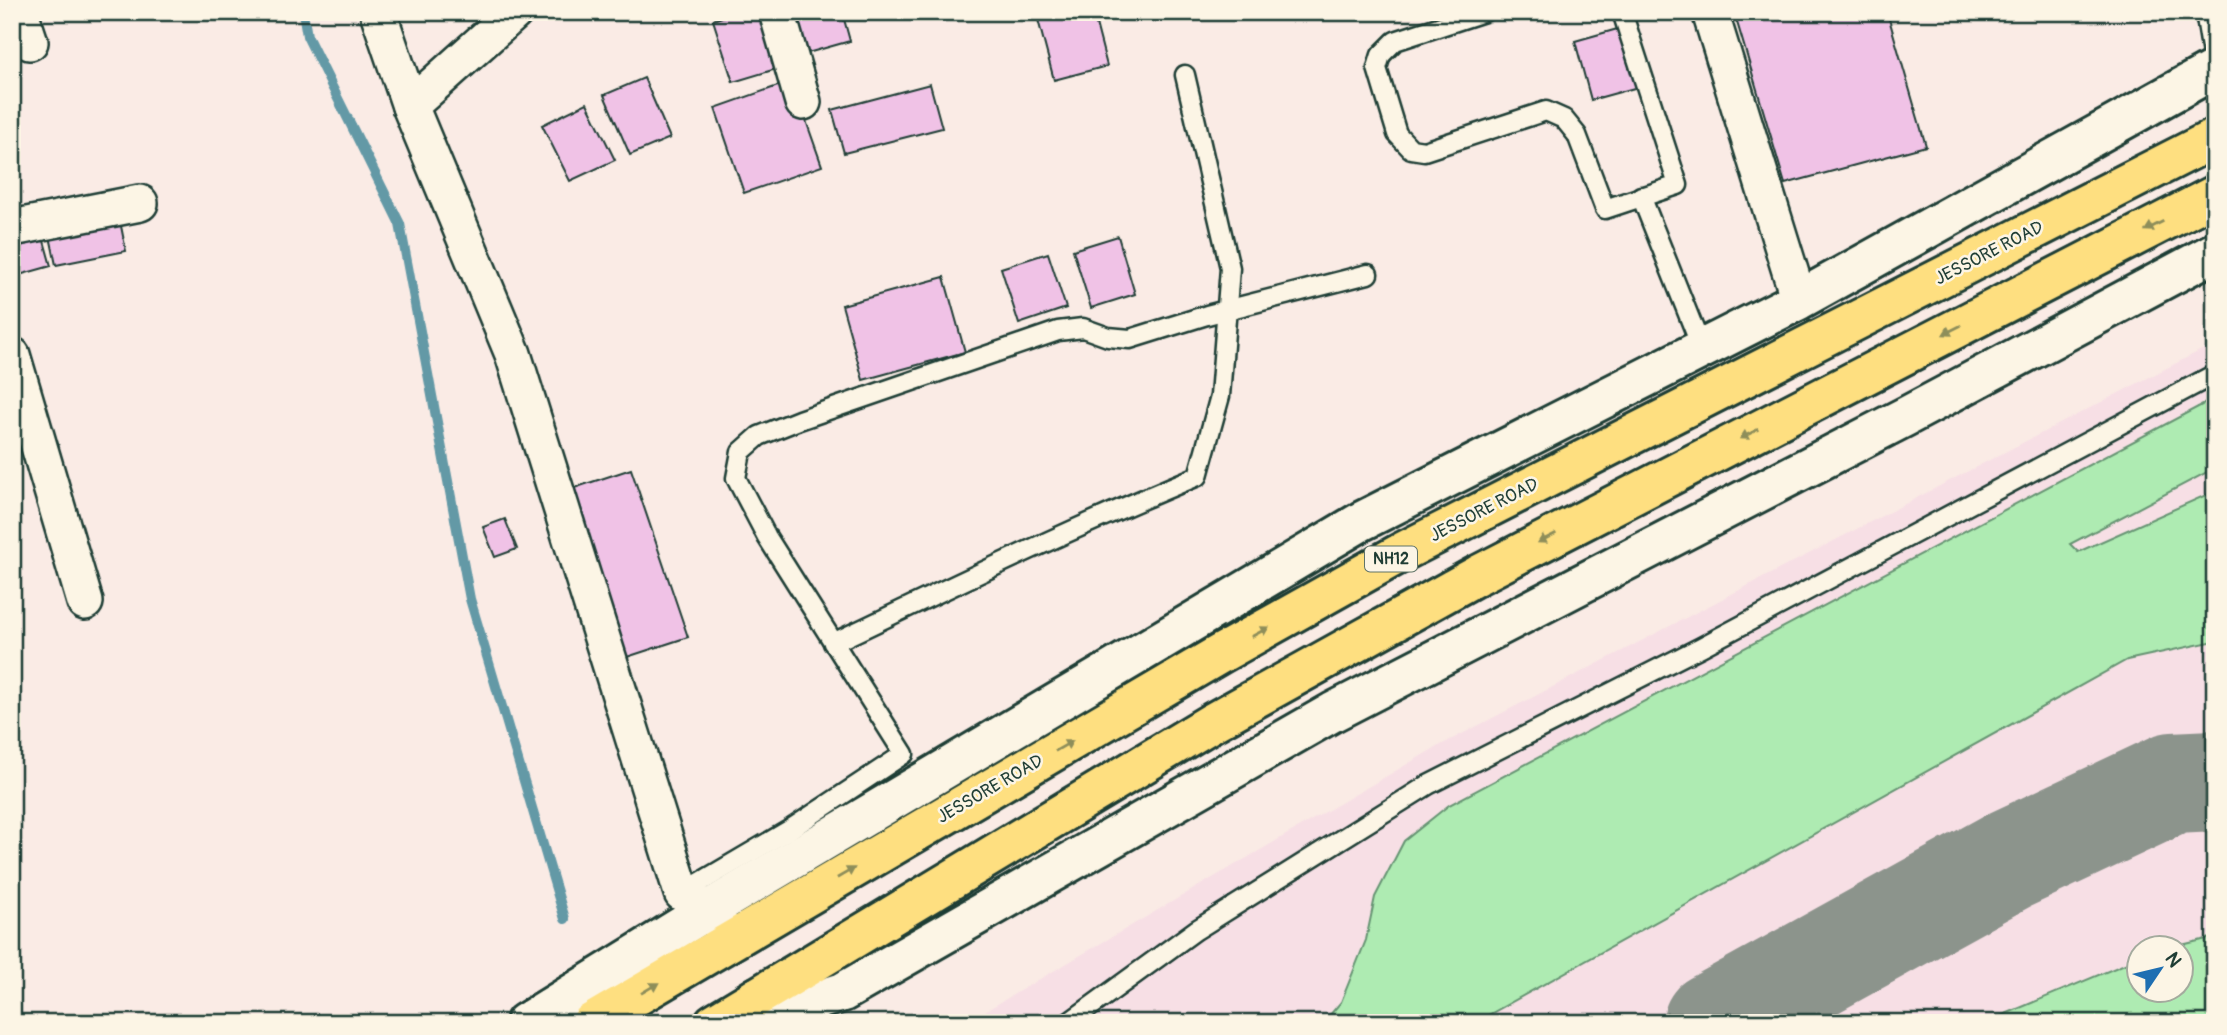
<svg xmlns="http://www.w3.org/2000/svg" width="2227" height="1035" font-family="Pangolin,sans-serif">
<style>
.built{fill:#f7dfe5;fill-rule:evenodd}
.green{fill:#aeebb2;stroke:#669473;stroke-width:2}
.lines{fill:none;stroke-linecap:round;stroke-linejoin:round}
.stream{stroke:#6399a6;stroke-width:10}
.taxiway{stroke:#8c948c;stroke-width:102}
.building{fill:#f0c2e6;stroke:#1f3d34;stroke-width:2}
.lane-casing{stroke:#1f3d34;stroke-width:23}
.street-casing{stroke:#1f3d34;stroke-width:40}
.secondary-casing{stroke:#1f3d34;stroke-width:44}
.highway-casing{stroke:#1f3d34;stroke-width:44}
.lane{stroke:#fcf5e5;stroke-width:18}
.street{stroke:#fcf5e5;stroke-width:35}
.secondary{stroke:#fcf5e5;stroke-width:38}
.highway{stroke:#fedf80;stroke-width:38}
.oneway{fill:#8e8e5a}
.labels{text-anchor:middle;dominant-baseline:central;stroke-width:5;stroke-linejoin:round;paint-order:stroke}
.shield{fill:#fcf5e5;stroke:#617469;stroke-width:2}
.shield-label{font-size:16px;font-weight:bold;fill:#1f3d34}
.street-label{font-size:18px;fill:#1f3d34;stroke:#fcf5e5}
</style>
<rect width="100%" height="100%" fill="#faebe5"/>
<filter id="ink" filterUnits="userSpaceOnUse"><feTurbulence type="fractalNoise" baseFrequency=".0143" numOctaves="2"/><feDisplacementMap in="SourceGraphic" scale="14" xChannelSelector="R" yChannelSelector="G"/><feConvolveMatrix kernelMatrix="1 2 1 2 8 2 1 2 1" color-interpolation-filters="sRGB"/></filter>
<g filter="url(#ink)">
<!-- built -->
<path class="built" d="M2215 343V1023H965L1433 749ZM2140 948H2182V990H2140Z"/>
<!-- green -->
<g class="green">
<polygon points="2215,398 2215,468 2070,544 2078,552 2215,491 2215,641 2127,660 1474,1023 1323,1023 1341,1002 1366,940 1375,897 1404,841 1449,805"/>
<polygon points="2215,937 2215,1023 1984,1023 2139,958 2140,990 2182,990 2182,948 2173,947"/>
</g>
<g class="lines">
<!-- stream -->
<polyline class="stream" points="303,12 307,36 400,224 470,599 565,919"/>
<!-- taxiway -->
<polyline class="taxiway" points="1714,1023 2007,861 2173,783 2215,781"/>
</g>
<!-- building -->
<g class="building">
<polygon points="738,12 769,12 786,66 733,82 713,20"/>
<polygon points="792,12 842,12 850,41 804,54"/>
<polygon points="1036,12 1093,12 1107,66 1054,80"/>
<polygon points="1734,12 1887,12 1926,146 1785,184"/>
<polygon points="1621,28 1638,87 1591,100 1575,41"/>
<polygon points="644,78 670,138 630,155 604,95"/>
<polygon points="792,81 822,166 744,193 715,108"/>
<polygon points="930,84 942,128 844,153 832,110"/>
<polygon points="587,103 615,160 570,181 542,125"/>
<polygon points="120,221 126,251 56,265 50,236"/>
<polygon points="41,230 51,266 12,277 12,238"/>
<polygon points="1118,236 1135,294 1091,308 1073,250"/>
<polygon points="1048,253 1066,308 1019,324 1001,268"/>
<polygon points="944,277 965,352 863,380 842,305"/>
<polygon points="631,469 688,637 624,658 568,490"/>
<polygon points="505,519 517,549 495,557 483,527"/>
</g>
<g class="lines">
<!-- lane casing -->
<g class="lane-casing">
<g id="lane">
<polyline points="1484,12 1395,41 1381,55 1377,68 1397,134 1411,149 1424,151 1546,111 1564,119 1577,135 1605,209 1678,185 1622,12"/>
<polyline points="2205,12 2215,72"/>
<polyline points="1641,196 1702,349"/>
<path d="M833 643C954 585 1074 527 1198 476L1220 396 1230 268 1185 75"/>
<polyline points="682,893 789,830 904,754 767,537 736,478 741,452 759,436 799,420 1058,331 1083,328 1108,337 1130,339 1207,315 1368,274"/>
<polyline points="1068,1023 1196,930 1428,785 1701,647 2215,374"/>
</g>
</g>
<!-- street casing -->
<g class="street-casing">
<g id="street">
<polyline points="20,12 30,42"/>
<polyline points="378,12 410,106 513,354 682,893 708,910 725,931"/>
<polyline points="777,12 803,102"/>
<polyline points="1710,12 1799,300"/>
<polyline points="410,106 515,12"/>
<polyline points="12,228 140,203"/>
<polyline points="12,355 85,602"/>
</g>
</g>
<!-- secondary casing -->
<g class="secondary-casing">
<g id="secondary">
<polyline points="757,997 799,1006 843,992 1333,712 1905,417 2215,252"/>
<polyline points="525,1023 708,910 1362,521 1799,300 2215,69"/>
</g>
</g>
<!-- highway casing -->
<g class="highway-casing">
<g id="highway">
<polyline points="591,1023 1220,654 1404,551 2215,138"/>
<polyline points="714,1023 1213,722 1478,575 2215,195"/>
</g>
</g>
<!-- lane -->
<use href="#lane" class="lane"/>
<!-- street -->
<use href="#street" class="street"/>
<!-- secondary -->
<use href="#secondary" class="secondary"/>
<!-- highway -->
<use href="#highway" class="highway"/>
</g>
<!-- one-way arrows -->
<defs><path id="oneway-solid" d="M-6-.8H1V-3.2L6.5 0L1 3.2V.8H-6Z" transform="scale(1.75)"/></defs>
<g class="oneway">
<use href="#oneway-solid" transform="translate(2154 226) rotate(153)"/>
<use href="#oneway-solid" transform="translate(1952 330) rotate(153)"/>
<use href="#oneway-solid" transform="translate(1749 434) rotate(153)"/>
<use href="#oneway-solid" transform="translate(1547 538) rotate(153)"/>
<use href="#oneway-solid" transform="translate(1260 632) rotate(-29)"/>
<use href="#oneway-solid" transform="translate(1064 746) rotate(-30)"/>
<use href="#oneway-solid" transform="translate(846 873) rotate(-30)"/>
<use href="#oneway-solid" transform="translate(650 988) rotate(-31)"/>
</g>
</g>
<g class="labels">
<!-- shield labels -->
<rect class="shield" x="1365" y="546.5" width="52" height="25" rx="5"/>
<g class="shield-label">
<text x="1391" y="559">NH12</text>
</g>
<!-- street labels -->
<g class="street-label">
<text transform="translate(1989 253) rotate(-27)">JESSORE ROAD</text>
<text transform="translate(1484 510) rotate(-27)">JESSORE ROAD</text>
<text transform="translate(990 789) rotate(-30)">JESSORE ROAD</text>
</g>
</g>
<!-- margin -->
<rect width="2227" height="1035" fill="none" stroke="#fcf5e5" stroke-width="42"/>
<rect x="21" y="21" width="2185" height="993" fill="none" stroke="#1f3d34" stroke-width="2.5" filter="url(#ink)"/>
<!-- north arrow -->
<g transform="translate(2160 969) rotate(55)"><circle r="33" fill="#fcf5e5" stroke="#a4ab9e" stroke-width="2"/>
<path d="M0-5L12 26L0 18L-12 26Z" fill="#1f6fb2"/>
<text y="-10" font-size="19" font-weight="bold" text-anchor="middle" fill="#1f3d34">N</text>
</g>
</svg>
